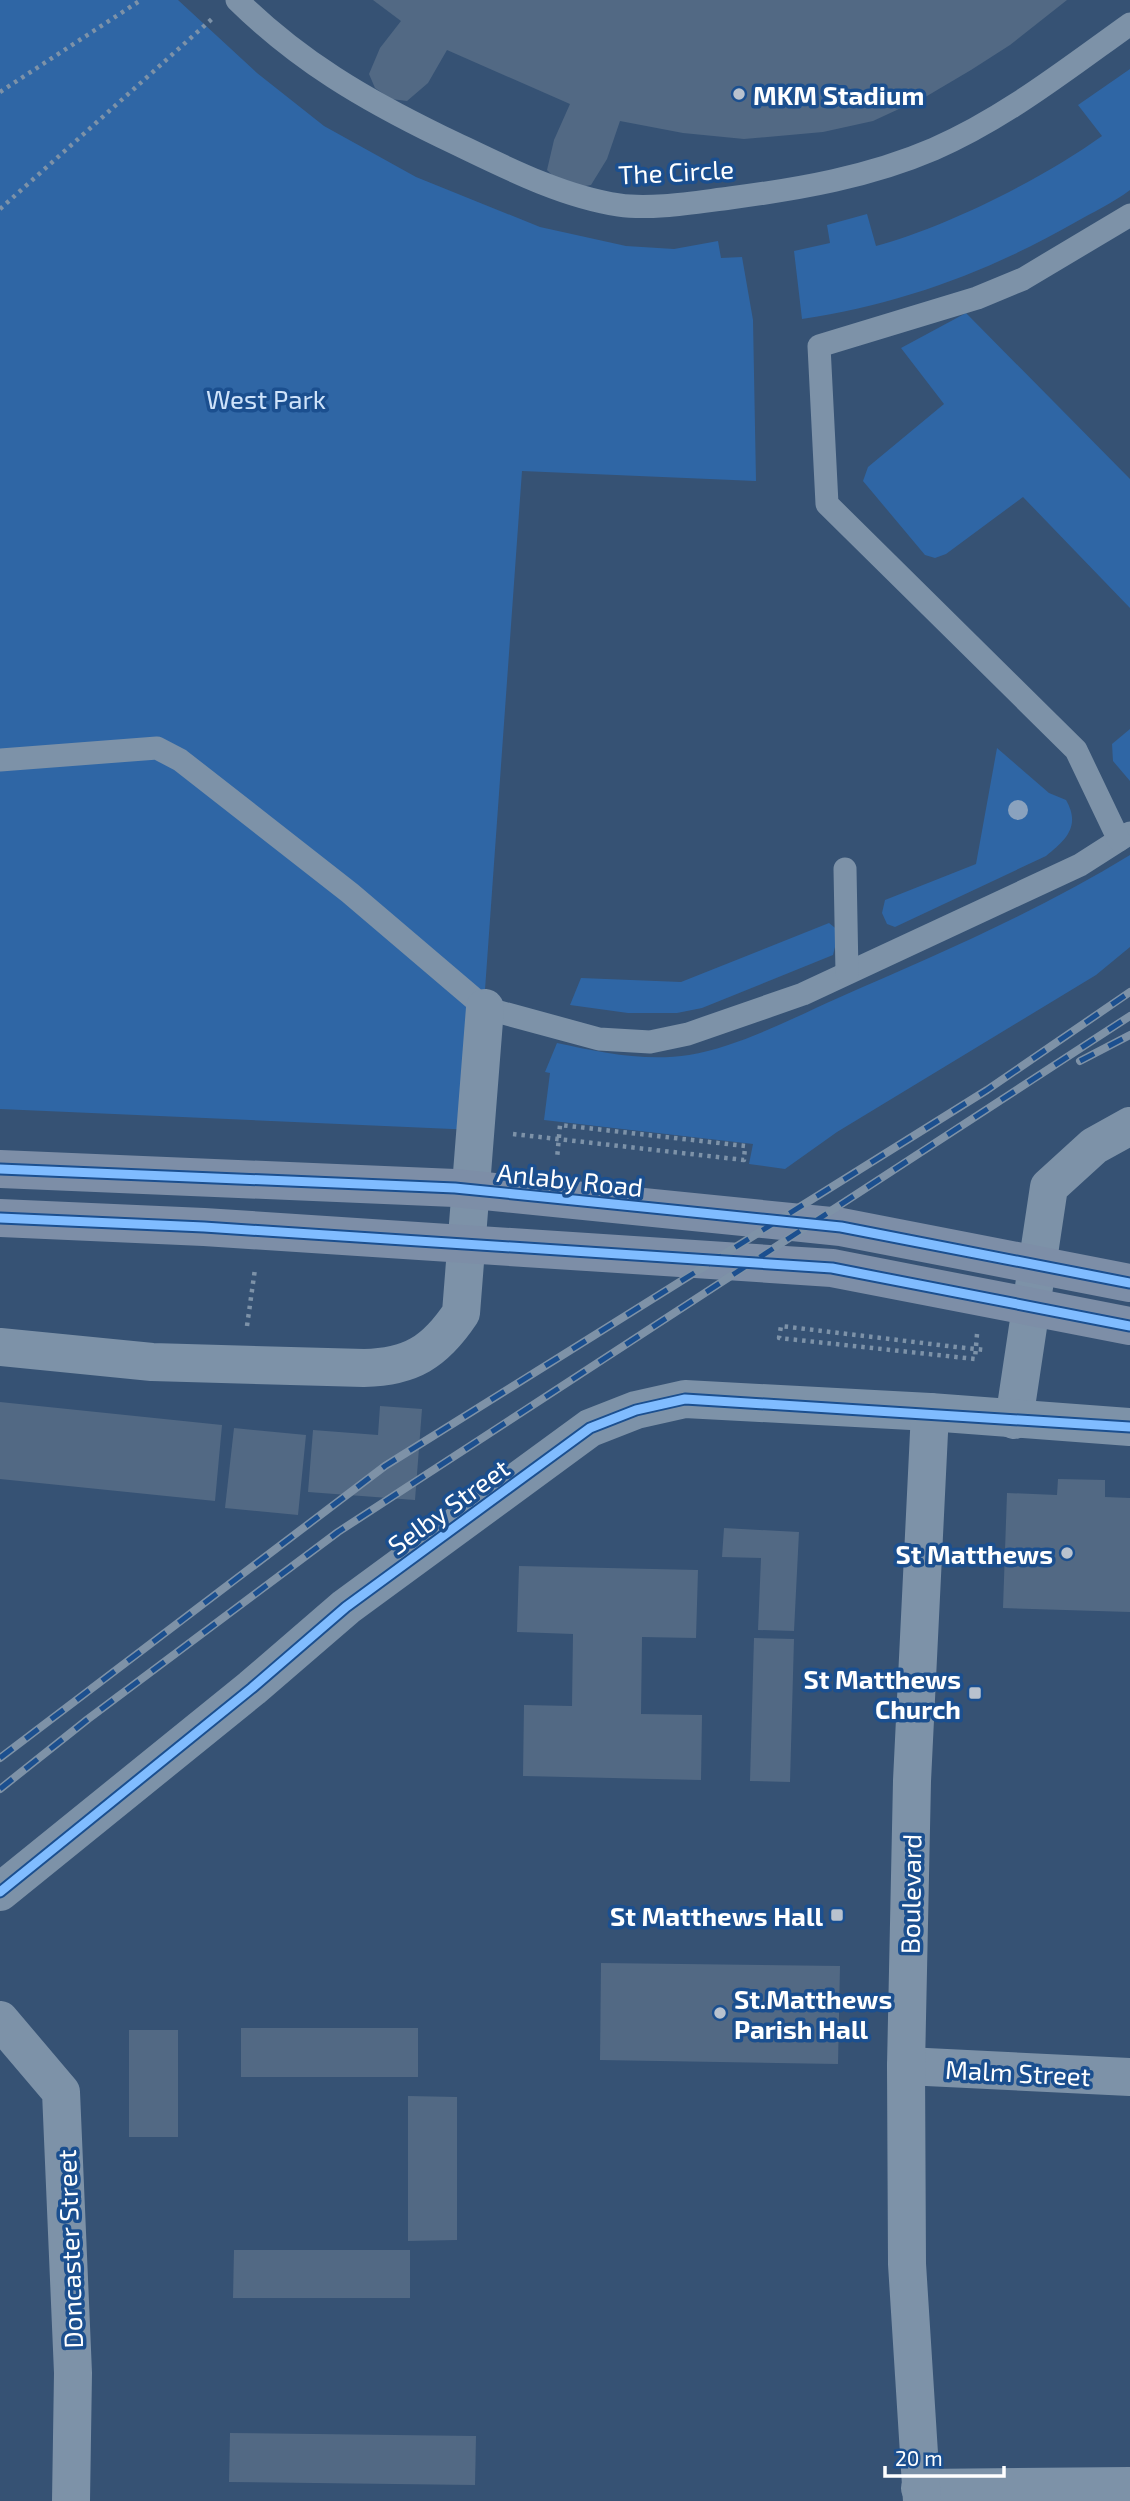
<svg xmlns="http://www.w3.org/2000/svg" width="1130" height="2501" font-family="'Exo 2',sans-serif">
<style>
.green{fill:#2f66a5}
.building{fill:#526984}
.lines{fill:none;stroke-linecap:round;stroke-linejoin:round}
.path{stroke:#7d92a8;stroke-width:4.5;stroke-dasharray:3.5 5;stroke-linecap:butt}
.service{stroke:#7d92a8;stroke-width:23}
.minor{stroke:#7d92a8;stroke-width:38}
.tertiary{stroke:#7d92a8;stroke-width:38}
.primary{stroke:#7d8ea7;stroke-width:38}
.rail-casing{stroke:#7e92a7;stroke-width:8}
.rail{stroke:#1b4f8f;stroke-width:5;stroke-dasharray:16;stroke-linecap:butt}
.cycleway-casing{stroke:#1b4f8f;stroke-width:13}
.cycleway{stroke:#80bcff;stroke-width:9}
.tree{fill:#8aa2be}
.poi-dot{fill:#b9c2ce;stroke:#1b4f8f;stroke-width:2.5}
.labels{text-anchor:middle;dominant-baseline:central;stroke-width:7;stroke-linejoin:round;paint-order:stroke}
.poi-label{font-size:26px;font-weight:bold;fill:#fff;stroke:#1b4f8f;text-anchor:end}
.street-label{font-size:26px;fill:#fff;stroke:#1b4f8f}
.park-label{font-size:26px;fill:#cfe3fa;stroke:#1b4f8f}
</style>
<rect width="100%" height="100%" fill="#365274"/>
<!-- green -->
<g class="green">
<polygon points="0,0 178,0 257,73 324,126 416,177 540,227 626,246 674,249 718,241 721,258 742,257 753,320 756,481 522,471 475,1130 0,1109"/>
<path d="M1130 69V190C1113 203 1093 212 1074 223 988 272 901 304 802 319L794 251 830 243 827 225 867 214 876 246C947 227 1042 179 1102 136L1078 105Z"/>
<polygon points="966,313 1130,479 1130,608 1023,497 946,554 935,558 925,555 863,481 868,467 944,404 901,348"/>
<polygon points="1130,729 1130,781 1113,761 1112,744"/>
<path d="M997 748 1049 793 1066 800C1081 826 1066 840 1046 856L895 927 887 924 882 913 885 900 976 864Z"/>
<path d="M1130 855V947L1096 975 837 1132 785 1169 749 1164 753 1144 544 1120 550 1073 545 1072 557 1043C599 1052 645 1062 689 1055 740 1046 791 1019 838 998 937 955 1039 911 1130 855Z"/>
<polygon points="829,923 839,931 833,955 702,1008 677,1013 628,1013 570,1005 581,978 681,982"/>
</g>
<!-- building -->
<g class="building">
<polygon points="373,0 1067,0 1010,45 971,70 927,96 873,121 823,132 744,139 683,133 620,121 607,159 591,185 580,187 555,178 547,170 554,140 570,104 447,50 428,83 407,101 391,99 375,88 369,74 380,48 401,21"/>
<polygon points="0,1402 222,1425 215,1501 0,1479"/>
<polygon points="380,1406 422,1409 415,1500 308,1492 313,1430 378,1435"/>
<polygon points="234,1428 306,1435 298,1515 225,1508"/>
<polygon points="1058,1479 1105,1480 1105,1497 1130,1498 1130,1612 1003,1608 1007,1493 1057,1495"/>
<polygon points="724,1528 799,1532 794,1631 758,1630 761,1558 722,1557"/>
<polygon points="519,1566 698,1570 696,1638 642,1637 641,1714 702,1715 701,1780 523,1776 524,1705 572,1706 573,1634 517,1632"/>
<polygon points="754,1638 794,1639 790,1782 750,1781"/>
<polygon points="601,1963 840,1966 838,2064 600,2060"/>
<rect x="241" y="2028" width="177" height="49"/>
<rect x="129" y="2030" width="49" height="107"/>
<polygon points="408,2096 457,2097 457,2240 408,2241"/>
<polygon points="234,2250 410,2250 410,2298 233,2298"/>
<polygon points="230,2433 476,2436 475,2485 229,2482"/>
</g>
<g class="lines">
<!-- path -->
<g class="path">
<polyline points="0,92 141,0"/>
<polyline points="0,209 213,18"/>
<polyline points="513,1134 744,1160 745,1146 560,1125 557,1159"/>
<polyline points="247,1326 255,1269"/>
<polyline points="977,1334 975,1359 779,1338 781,1326 956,1347 985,1350"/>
</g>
<!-- service -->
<g class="service">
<path d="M237 0C299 61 364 99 442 137 497 163 558 196 619 205 651 210 697 202 730 198 799 189 869 177 934 149 1005 118 1067 69 1130 24"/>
<polyline points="0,760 157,748 180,760 350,893 485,1008 599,1039 650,1042 688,1034 803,994 1080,865 1130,833"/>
<polyline points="1119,840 1076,750 827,504 819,346 977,298 1023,279 1130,215"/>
<polyline points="845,869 847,973"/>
</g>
<!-- minor -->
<g class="minor">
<path d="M0 1347 152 1362 364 1368C411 1367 435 1352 461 1313L485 1008"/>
<polyline points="1014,1420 1049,1187 1094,1146 1130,1126"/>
<polyline points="0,1892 252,1688 346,1607 590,1428 636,1410 685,1399 930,1412"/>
<polyline points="0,2020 61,2092 73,2373 71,2501"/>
<polyline points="906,2066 1130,2077"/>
<polyline points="920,2488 1130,2486"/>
</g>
<!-- tertiary -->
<polyline class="tertiary" points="922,2501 907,2264 906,2066 912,1781 930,1412 1130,1427"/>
<!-- primary -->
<g class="primary">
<polyline points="0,1169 455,1188 841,1227 1130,1283"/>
<polyline points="0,1218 204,1227 832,1268 1130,1326"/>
</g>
<!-- rail casing -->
<g class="rail-casing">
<g id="rail">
<polyline points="1080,1061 1130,1035"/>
<polyline points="0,1758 385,1466 987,1090 1130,992"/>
<polyline points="0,1789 88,1719 338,1532 1130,1016"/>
</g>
</g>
<!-- rail -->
<use href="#rail" class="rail"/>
<!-- cycleway casing -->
<g class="cycleway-casing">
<g id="cycleway">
<polyline points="0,1169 455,1188 841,1227 1130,1283"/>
<polyline points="0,1218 204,1227 832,1268 1130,1326"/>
<polyline points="0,1892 252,1688 346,1607 590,1428 636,1410 685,1399 1130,1427"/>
</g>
</g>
<!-- cycleway -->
<use href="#cycleway" class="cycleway"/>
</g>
<!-- trees -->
<circle class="tree" cx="1018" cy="810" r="10"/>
<!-- markers -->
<g class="poi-dot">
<circle cx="739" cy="94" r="7"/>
<circle cx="1067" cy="1553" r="7"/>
<rect x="968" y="1686" width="14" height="14" rx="3.5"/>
<rect x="830" y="1908" width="14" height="14" rx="3.5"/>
<circle cx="720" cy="2013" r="7"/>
</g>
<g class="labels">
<!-- poi labels -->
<g class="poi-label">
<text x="753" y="94" text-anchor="start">MKM Stadium</text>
<text x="1053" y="1553">St Matthews</text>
<text x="961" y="1678">St Matthews<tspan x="961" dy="30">Church</tspan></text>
<text x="823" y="1915">St Matthews Hall</text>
<text x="734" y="1998" text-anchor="start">St.Matthews<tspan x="734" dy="30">Parish Hall</tspan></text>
</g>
<!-- street labels -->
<g class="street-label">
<text transform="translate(676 171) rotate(-3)">The Circle</text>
<text transform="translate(570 1179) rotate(6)">Anlaby Road</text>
<text transform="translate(448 1506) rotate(-36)">Selby Street</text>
<text transform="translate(910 1894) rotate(-89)">Boulevard</text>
<text transform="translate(1018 2072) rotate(3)">Malm Street</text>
<text transform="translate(69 2249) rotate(-92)">Doncaster Street</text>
</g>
<!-- park labels -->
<g class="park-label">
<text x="266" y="398">West Park</text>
</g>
</g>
<!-- scale -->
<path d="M885 2466v10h119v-10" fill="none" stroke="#ffffff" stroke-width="3.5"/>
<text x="895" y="2466" font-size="21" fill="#ffffff" stroke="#1b4f8f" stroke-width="5" paint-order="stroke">20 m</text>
</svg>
